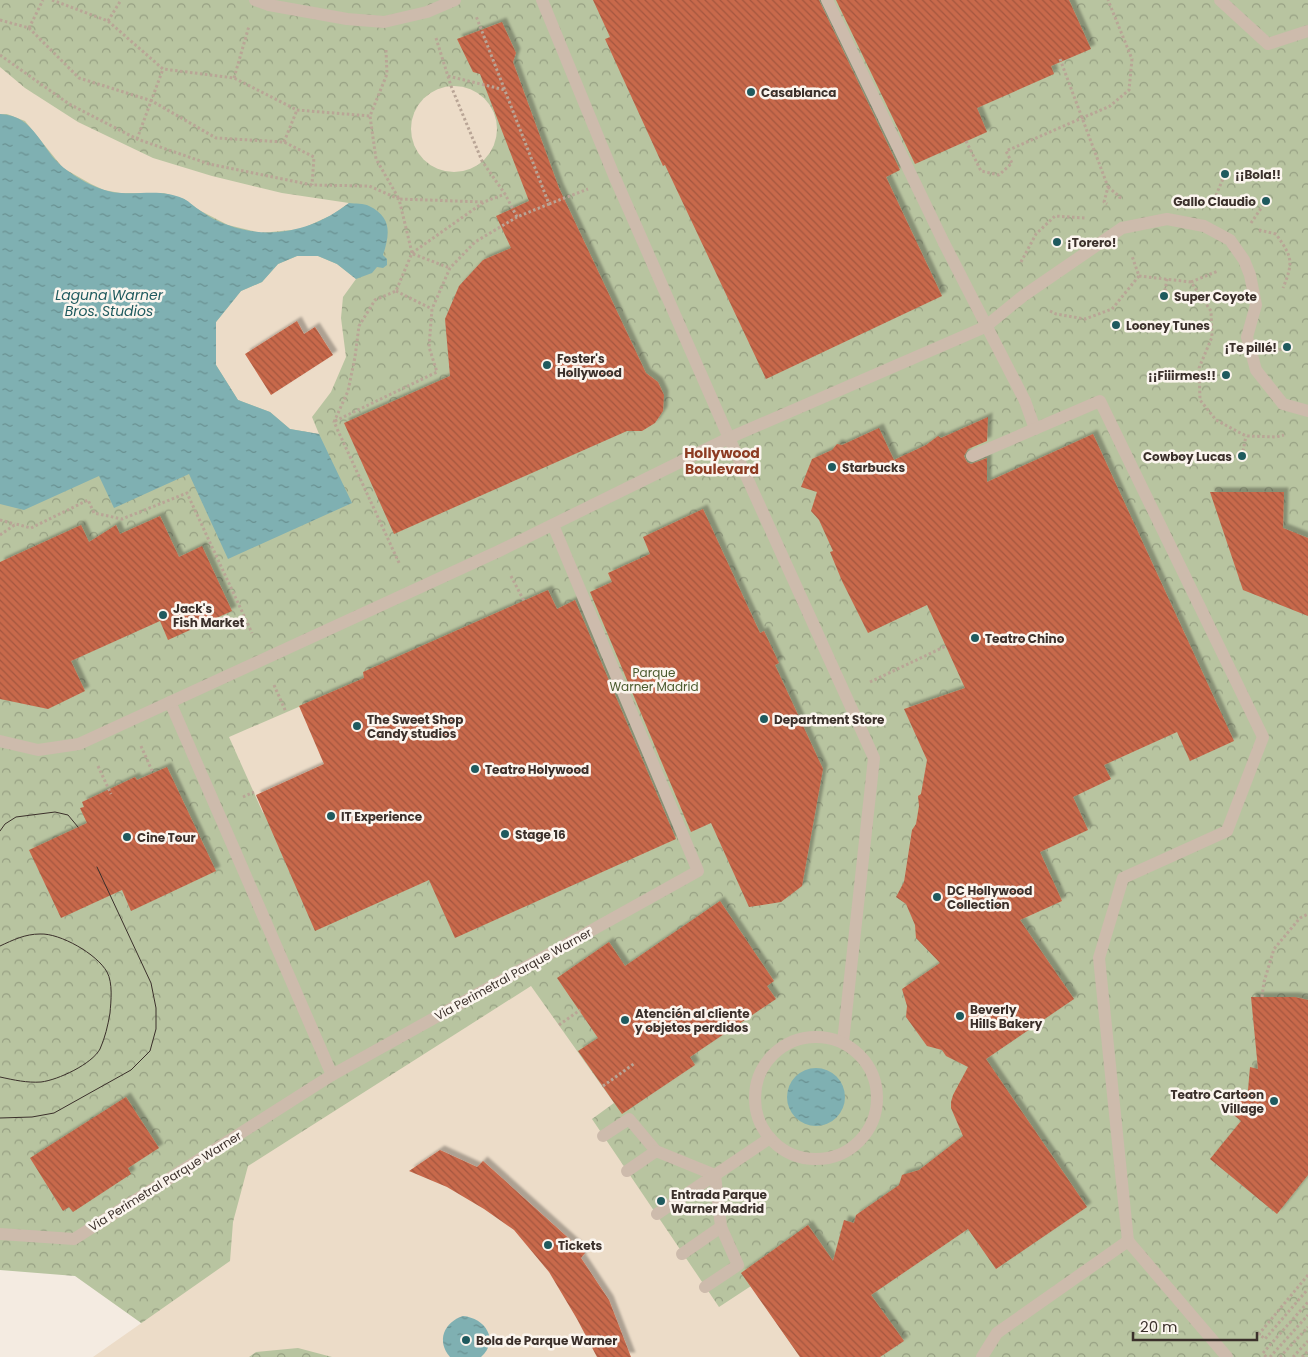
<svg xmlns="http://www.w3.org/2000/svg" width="1308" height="1357" font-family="Poppins,sans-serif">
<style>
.park{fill:url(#park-crowns)}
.plaza{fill:#ecdcc8}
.water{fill:url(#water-ripples)}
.building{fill:url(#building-back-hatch);filter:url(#shadow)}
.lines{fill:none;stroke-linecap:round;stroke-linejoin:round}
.path{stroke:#b9a596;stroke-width:3;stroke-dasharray:2.5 2.5;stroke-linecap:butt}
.service{stroke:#cdbbac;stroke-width:12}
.pedestrian{stroke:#cdbbac;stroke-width:12}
.tram{stroke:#3b302b;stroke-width:1}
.poi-dot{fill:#1f5a5e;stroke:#fbf5ee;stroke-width:2}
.labels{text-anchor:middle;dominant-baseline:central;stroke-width:5;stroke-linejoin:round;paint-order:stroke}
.poi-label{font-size:12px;font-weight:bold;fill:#3b302b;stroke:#fbf5ee;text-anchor:start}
.park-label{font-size:12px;fill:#4a5a2e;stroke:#fbf5ee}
.street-label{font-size:12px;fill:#3b302b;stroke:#fbf5ee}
.water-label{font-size:14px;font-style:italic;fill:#1f5a5e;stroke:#fbf5ee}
.neighbourhood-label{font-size:14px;font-weight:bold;fill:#8c3b22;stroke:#fbf5ee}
</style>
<defs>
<pattern id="park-crowns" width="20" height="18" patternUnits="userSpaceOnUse" patternTransform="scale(1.25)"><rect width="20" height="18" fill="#b8c4a0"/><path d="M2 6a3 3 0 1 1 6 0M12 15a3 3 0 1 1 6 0" fill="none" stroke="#97a083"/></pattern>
<pattern id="water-ripples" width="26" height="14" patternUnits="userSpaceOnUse" patternTransform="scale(1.25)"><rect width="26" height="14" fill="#7fb0b2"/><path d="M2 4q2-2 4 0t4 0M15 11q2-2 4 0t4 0" fill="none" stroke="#699091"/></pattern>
<pattern id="building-back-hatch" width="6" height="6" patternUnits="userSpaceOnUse" patternTransform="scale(1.25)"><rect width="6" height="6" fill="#c8694b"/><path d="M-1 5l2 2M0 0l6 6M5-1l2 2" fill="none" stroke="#a4573f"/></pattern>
<filter id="shadow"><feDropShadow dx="4.5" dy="-4.5" stdDeviation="1" flood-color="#0004"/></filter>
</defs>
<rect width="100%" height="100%" fill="#f4ebe1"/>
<!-- park -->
<polygon class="park" points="0,0 1308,0 1308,1357 189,1357 75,1276 0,1270"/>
<!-- plaza -->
<g class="plaza">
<polygon points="0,67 25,88 78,122 153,158 212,176 282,193 349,203 332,215 301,229 261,233 228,225 199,210 184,199 164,193 120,193 104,190 91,184 63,168 25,121 7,114 0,114"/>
<circle cx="454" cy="129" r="43"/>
<polygon points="297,256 318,256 337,264 356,279 343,297 341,318 346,357 331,392 312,417 319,434 290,429 270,412 238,400 216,365 216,322 241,291 262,282 278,264"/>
<polygon points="317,699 351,774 263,813 229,737"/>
<polygon points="531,986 614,1103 592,1119 719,1307 751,1286 800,1357 332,1357 298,1348 256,1352 249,1357 93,1357 230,1261 233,1222 248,1166"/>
</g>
<!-- water -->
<g class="water">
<path d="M0 114C36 116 40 149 64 168 79 180 103 193 122 193 137 194 154 191 168 194 173 195 178 196 182 198 188 200 193 206 198 209 206 215 218 222 228 225 270 241 314 230 349 203 355 204 364 203 369 206 392 217 390 234 383 255L387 259V265L383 268 377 267 372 273 356 279 337 264 318 256H297L278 264 262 282 241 291 216 322V365L238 400 270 412 290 429 319 434 352 503 228 559 189 474 114 508 99 476 24 510 0 504Z"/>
<circle cx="816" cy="1097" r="29"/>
<path d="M463 1316C485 1318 500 1340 481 1357H450C436 1341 444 1322 463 1316Z"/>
</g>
<!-- building -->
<g class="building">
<polygon points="593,0 819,0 900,170 886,177 942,296 766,379 665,165 663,166 605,39 610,37"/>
<polygon points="836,0 1069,0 1091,49 1051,66 1054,74 977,108 987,132 915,164"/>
<polygon points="502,22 516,53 513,62 559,188 646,373 658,382 664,395 663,411 655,423 642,431 627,431 394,534 344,423 450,376 445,319 459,286 483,260 511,248 496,216 529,201 480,74 473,72 457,39"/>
<polygon points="297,321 304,334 315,327 333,355 271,395 245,354"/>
<polygon points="988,417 987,441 968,449 964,456 967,462 971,464 987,458 987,482 1093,434 1234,741 1190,761 1177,732 1104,765 1111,779 1073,797 1088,830 1040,852 1062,901 1020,920 1074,999 986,1059 1087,1207 996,1269 968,1229 871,1295 904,1341 880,1357 800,1357 741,1273 808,1225 833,1261 844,1220 854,1223 856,1215 899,1185 902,1175 919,1170 963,1136 951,1108 951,1102 953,1095 968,1067 946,1056 942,1050 927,1046 906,1017 907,1006 902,989 940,963 916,938 915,925 906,904 896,897 904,882 912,830 916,824 919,806 918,796 921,794 927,760 904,709 965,688 927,605 868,633 842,581 830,552 833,551 819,520 811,511 817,492 801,487 812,459 832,450 837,444 842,445 879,428 894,460 926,445 938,436 941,438"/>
<polygon points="1210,492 1284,492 1283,528 1308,538 1308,616 1243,590"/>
<polygon points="703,509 760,633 764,631 779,663 775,665 823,769 802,886 781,902 749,907 711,823 691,832 590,592 612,582 608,573 650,554 643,537"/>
<polygon points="160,516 179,557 202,546 232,611 168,640 160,621 71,661 85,691 48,709 0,699 0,562 81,525 89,542 116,525 120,534"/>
<polygon points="548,590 557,609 575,600 676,839 455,938 429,880 315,931 256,795 324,764 299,706 364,678 363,672"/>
<polygon points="167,767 216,871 131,911 122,890 61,918 29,850 87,823 80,808 84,807 82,802 135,777 137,780"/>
<polygon points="720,901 774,981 767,986 776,999 690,1057 695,1065 622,1114 578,1051 598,1038 557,978 609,942 625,966"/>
<polygon points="1251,997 1295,997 1308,1000 1308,1175 1277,1214 1210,1159 1241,1121 1230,1112 1248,1090 1250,1067 1258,1069"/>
<polygon points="126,1097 159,1148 128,1168 131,1174 73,1212 69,1207 63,1211 30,1158"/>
<polygon points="440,1150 477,1167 483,1161 585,1253 581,1258 609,1300 631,1357 597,1357 577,1319 549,1272 514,1230 484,1209 447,1187 409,1171"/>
</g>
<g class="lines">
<!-- path -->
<g class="path">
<polyline points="52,0 108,21 163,69 234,78 297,110 370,116"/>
<polyline points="0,20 29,28 79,78 152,101 216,138 284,142 314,157 312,185"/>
<polyline points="108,21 121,0"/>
<polyline points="29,28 43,0"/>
<polyline points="436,38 451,86 482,161 505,194 517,217 549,204 476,16"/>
<polyline points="386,50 387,74 370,116 376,159 399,199 484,202"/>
<polyline points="0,55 69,104 137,139 209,164 312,185 369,186 399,199 412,253 396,291 375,300 359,326 355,357 348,391 334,422 400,565"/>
<polyline points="1060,59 1108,187 1104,202 1107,204"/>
<polyline points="448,76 505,90"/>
<polyline points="234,78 249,26"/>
<polyline points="137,139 163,69"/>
<polyline points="966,141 981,171 999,175 1012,163 1006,151 1110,106 1129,90 1132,59 1108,0"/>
<polyline points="284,142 297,110"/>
<polyline points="1108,187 1120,197 1119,200"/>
<polyline points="1214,200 1225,174"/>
<polyline points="549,204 588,189"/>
<polyline points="1251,223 1266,201"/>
<path d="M1259 230 1276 234C1292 257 1294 261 1283 288"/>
<polyline points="412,253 484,202 505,194"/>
<polyline points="413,254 450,268"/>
<polyline points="1021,262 1036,234 1055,216 1085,218"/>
<polyline points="1139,276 1191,282 1211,311 1212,337 1199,368 1200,400 1216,420 1246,436 1276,437 1284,435"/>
<polyline points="1191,282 1218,271"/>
<polyline points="396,291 432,309"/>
<polyline points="1164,296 1167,279"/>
<polyline points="1050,311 1056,314 1085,319 1112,309 1139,276 1132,256"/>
<polyline points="1279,350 1287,347"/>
<polyline points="335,421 437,372 429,347 432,309 450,268 475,242 517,217"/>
<polyline points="1242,456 1246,436"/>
<polyline points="0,520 15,524"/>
<polyline points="0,535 16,524 31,528 88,500 94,513 122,519 187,493 252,633"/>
<polyline points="511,576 524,601"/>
<polyline points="870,682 946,646"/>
<polyline points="274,685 286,712"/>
<polyline points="141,746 153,773"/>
<polyline points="98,766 111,794"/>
<polyline points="243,797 254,792"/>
<polyline points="1262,997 1264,982 1274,949 1300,918 1308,914"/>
<polyline points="559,1025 580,1010"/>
<polyline points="603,1086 635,1063"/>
<polyline points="1308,1275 1259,1334 1265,1339 1308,1289"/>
<polyline points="1266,1357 1263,1353 1308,1302"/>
<polyline points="1270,1357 1308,1315"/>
<polyline points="1280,1357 1308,1327"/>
<polyline points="1293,1357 1308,1341"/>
<polyline points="1302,1357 1308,1351"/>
</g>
<!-- service -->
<g class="service">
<polyline points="827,0 944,243"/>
<polyline points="1220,0 1268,44 1308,31"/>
<polyline points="1025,401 1035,429"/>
<polyline points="972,456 1100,401 1263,737 1227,831 1123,878 1099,958 1128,1241"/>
<polyline points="235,851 332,1075"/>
<polyline points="0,1234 74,1239 332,1075 698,871 553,525"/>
<polyline points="982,1357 997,1333 1128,1241 1227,1357"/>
</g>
<!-- pedestrian -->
<g class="pedestrian">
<polyline points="255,0 269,5 347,19 384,22 427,12 455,0"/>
<polyline points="542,0 615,178 729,438 874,758 843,1042"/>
<polyline points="944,243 1025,401"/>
<polyline points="170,702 235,851"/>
<polyline points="0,741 38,750 79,744 499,551 729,438 985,327 1023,296 1122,228 1167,219 1204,226 1230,240 1244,260 1250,275 1256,305 1247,337 1256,370 1283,404 1308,411"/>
<circle cx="816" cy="1098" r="61"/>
<polyline points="603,1136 629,1119 656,1151"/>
<polyline points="627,1171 656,1151 715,1175 721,1227 682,1254"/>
<polyline points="657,1214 770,1138"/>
<polyline points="705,1287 738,1265 721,1227"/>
</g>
<!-- tram -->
<g class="tram">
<polyline points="0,831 5,824 16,817 55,812 68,815 78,827"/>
<path d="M0 946C13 940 25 934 40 934 60 933 97 954 107 972 113 983 111 1001 110 1013 108 1025 105 1038 100 1049 92 1064 58 1080 41 1082 27 1083 14 1080 0 1077"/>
<polyline points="0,1118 32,1117 54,1113 131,1070 150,1051 156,1029 156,1008 151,983 97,867"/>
</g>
</g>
<!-- markers -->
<g class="poi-dot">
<circle cx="751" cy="92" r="5"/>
<circle cx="1225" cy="174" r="5"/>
<circle cx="1266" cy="201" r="5"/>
<circle cx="1057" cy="242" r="5"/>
<circle cx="1164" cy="296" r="5"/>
<circle cx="1116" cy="325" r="5"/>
<circle cx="1287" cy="347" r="5"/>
<circle cx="547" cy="365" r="5"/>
<circle cx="1226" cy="375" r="5"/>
<circle cx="1242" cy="456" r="5"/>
<circle cx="832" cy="467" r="5"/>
<circle cx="163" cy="615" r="5"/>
<circle cx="975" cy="638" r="5"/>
<circle cx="764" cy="719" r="5"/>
<circle cx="357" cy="726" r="5"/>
<circle cx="475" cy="769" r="5"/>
<circle cx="331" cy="816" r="5"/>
<circle cx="505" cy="834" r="5"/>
<circle cx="127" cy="837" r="5"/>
<circle cx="937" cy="897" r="5"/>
<circle cx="960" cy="1016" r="5"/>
<circle cx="625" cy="1020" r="5"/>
<circle cx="1274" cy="1101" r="5"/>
<circle cx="661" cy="1201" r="5"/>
<circle cx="548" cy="1245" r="5"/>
<circle cx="466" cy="1340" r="5"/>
</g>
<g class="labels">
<!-- poi labels -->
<g class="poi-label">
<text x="761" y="92">Casablanca</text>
<text x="1235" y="174">¡¡Bola!!</text>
<text x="1256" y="201" text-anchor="end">Gallo Claudio</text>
<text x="1067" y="242">¡Torero!</text>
<text x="1174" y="296">Super Coyote</text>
<text x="1126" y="325">Looney Tunes</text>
<text x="1277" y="347" text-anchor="end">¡Te pillé!</text>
<text x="557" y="358">Foster's<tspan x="557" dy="14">Hollywood</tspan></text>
<text x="1216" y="375" text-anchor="end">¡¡Fiiirmes!!</text>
<text x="1232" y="456" text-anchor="end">Cowboy Lucas</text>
<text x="842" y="467">Starbucks</text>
<text x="173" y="608">Jack's<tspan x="173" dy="14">Fish Market</tspan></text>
<text x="985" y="638">Teatro Chino</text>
<text x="367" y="719">The Sweet Shop<tspan x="367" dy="14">Candy studios</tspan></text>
<text x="774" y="719">Department Store</text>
<text x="485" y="769">Teatro Holywood</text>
<text x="341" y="816">IT Experience</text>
<text x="515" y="834">Stage 16</text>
<text x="137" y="837">Cine Tour</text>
<text x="947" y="890">DC Hollywood<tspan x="947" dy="14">Collection</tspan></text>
<text x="970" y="1009">Beverly<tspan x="970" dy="14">Hills Bakery</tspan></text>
<text x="635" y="1013">Atención al cliente<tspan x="635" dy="14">y objetos perdidos</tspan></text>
<text x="1264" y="1094" text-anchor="end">Teatro Cartoon<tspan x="1264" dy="14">Village</tspan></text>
<text x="671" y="1194">Entrada Parque<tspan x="671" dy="14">Warner Madrid</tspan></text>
<text x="558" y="1245">Tickets</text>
<text x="476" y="1340">Bola de Parque Warner</text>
</g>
<!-- park labels -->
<g class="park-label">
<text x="654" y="672">Parque<tspan x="654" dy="14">Warner Madrid</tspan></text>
</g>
<!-- street labels -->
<g class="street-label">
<text transform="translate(513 974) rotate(-29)">Via Perimetral Parque Warner</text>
<text transform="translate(165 1181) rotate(-32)">Via Perimetral Parque Warner</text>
</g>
<!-- water labels -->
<g class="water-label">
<text x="109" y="295">Laguna Warner<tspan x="109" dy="16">Bros. Studios</tspan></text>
</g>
<!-- neighbourhood labels -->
<g class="neighbourhood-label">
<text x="722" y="453">Hollywood<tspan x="722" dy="16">Boulevard</tspan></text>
</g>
</g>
<!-- scale -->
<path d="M1133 1332v8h124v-8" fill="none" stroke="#3b302b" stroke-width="2.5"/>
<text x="1140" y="1332" font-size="15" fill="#3b302b" stroke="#fbf5ee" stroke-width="4" paint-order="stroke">20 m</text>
</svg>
